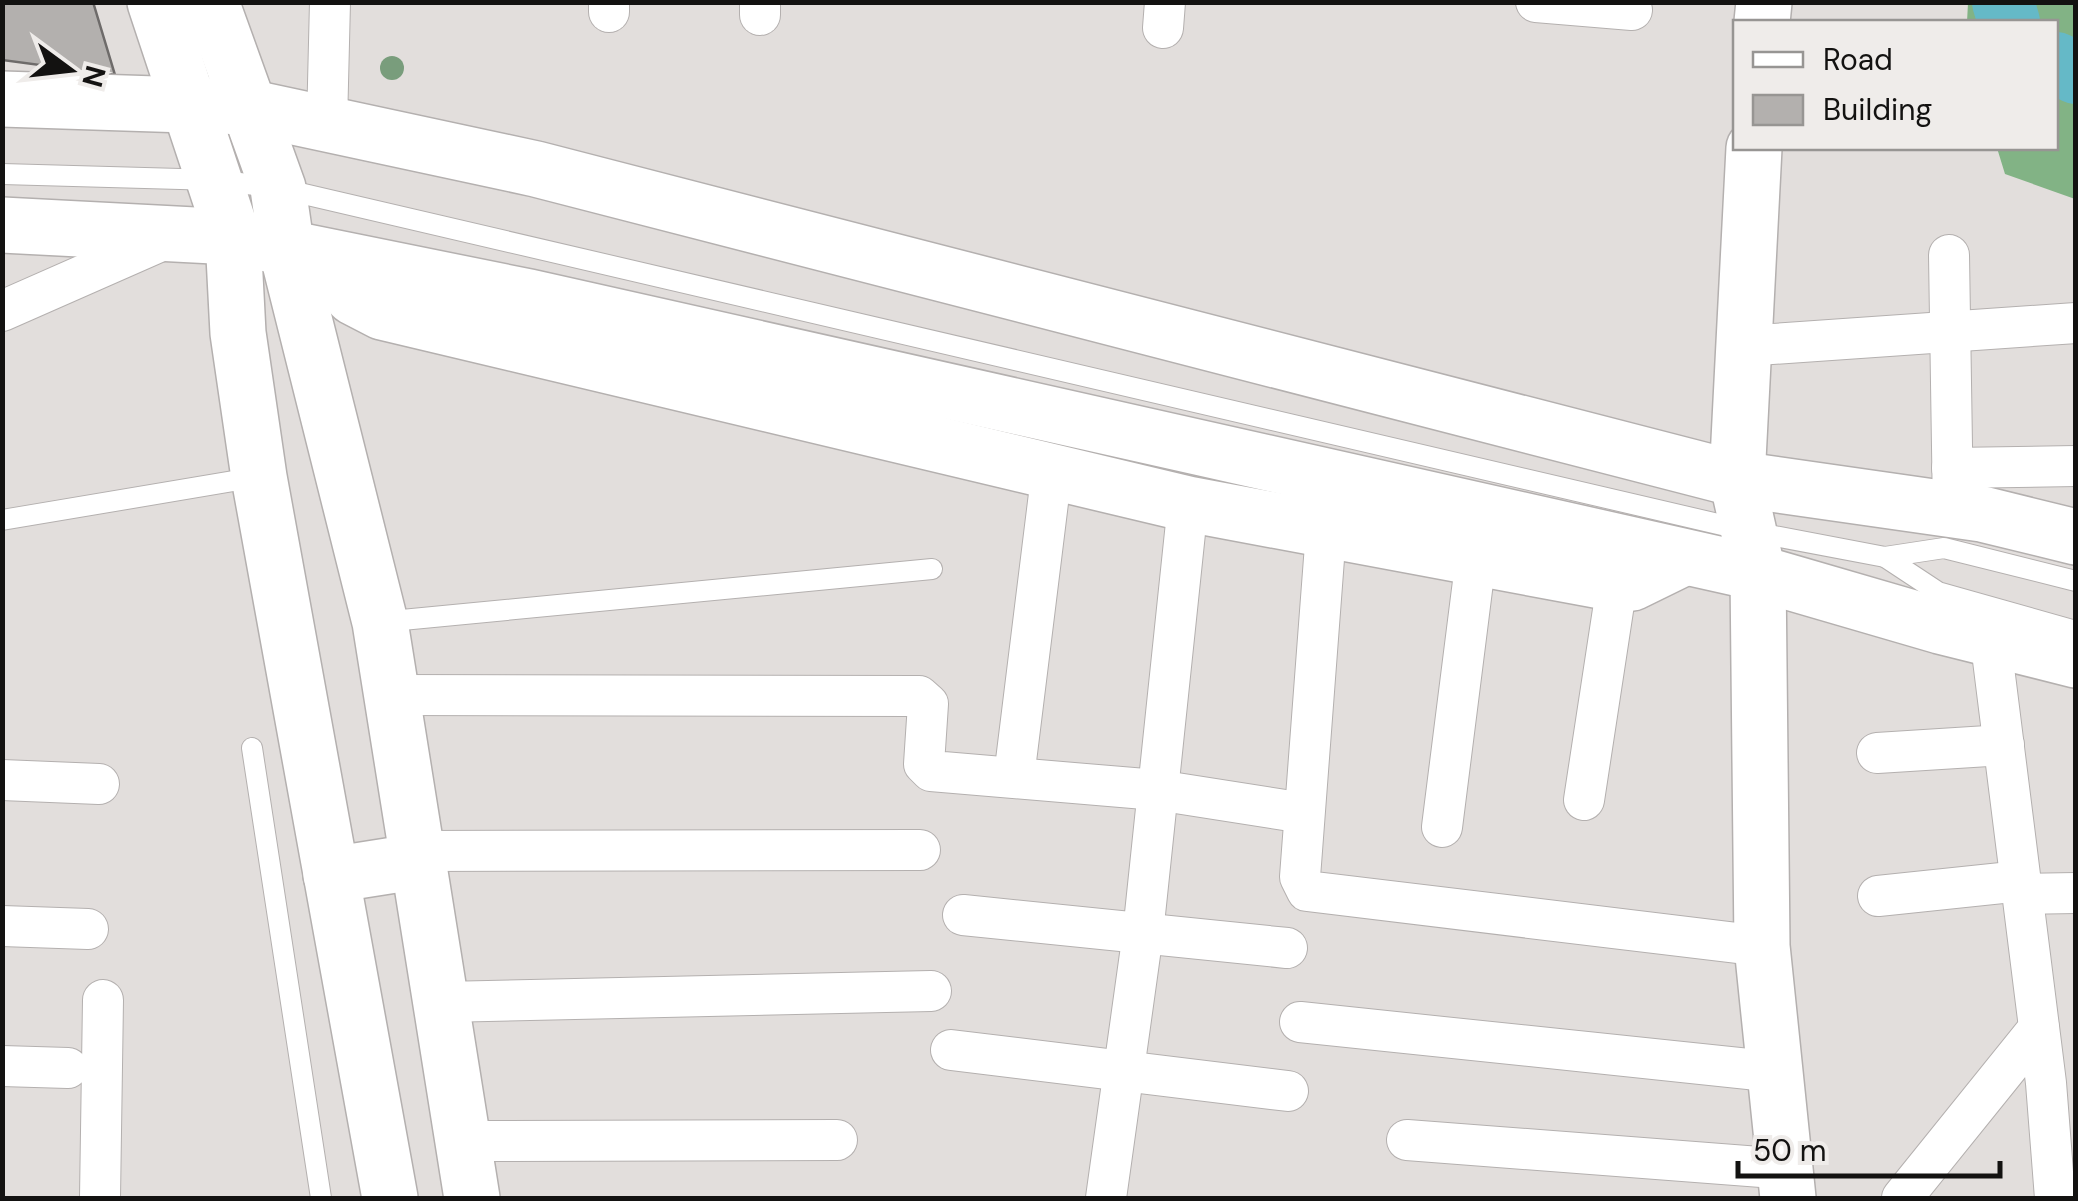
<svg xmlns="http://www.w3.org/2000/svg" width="2078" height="1201" font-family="'DM Sans',sans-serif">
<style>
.forest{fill:#82b385}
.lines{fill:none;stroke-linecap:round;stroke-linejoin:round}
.river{stroke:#65b9c7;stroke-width:62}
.building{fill:#b3b0ae;stroke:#6e6b6a;stroke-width:2.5}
.lane-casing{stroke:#b4b0af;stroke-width:22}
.street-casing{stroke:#b4b0af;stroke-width:42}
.secondary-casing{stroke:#b4b0af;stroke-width:58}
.lane{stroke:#fff;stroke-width:20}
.street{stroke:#fff;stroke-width:40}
.secondary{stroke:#fff;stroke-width:55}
.tree{fill:#799d7c}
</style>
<rect width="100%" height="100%" fill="#e2dedc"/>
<!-- forest -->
<polygon class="forest" points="1968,3 2075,3 2075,199 2005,174 1997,148 2056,148 2056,22 1967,22"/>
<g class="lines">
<!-- river -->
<g class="river">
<polyline points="2003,2 2009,22"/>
<polyline points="2056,63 2076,73"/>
</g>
</g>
<!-- building -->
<polygon class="building" points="2,2 93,2 115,75 2,60"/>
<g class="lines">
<!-- lane casing -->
<g class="lane-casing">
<g id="lane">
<polyline points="2,174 216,180 278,188 1748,531 1885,557 1944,548 2076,581"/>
<polyline points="2,520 257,477"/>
<polyline points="1885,557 1938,592 2076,631"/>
<polyline points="381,622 932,569"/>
<polyline points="252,748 321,1198"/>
</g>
</g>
<!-- street casing -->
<g class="street-casing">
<g id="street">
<polyline points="1536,2 1632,10"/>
<polyline points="609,12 609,2"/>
<polyline points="760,15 760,2"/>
<polyline points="1163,28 1165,2"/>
<polyline points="327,124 330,2"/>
<polyline points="1949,255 1953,510"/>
<polyline points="2,311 170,237"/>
<polyline points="1743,346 2076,323"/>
<polyline points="1952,468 2076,466"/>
<polyline points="1326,532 1300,877 1307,891 1762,946"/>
<polyline points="1990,636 2046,1083 2055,1198"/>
<polyline points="394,695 919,696 928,704 924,764 931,771 1157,790 1304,813"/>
<polyline points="1877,753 2004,745"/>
<polyline points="1014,777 1052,470"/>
<polyline points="2,780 99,784"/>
<polyline points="1584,800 1617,584"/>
<polyline points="1442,827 1476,558"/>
<polyline points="418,851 920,850"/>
<polyline points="2023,894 2076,893"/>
<polyline points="1878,896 2021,881"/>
<polyline points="963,915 1287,948"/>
<polyline points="2,926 88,929"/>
<polyline points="443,1002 931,991"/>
<polyline points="1300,1022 1777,1072"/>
<polyline points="951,1050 1288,1091"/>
<polyline points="2,1066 68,1068"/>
<polyline points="1407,1140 1787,1169"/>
<polyline points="465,1141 837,1140"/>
<polyline points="100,1198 103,1000"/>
<polyline points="1106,1198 1143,933 1188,504"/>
<polyline points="1902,1198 2039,1028"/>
</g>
</g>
<!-- secondary casing -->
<g class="secondary-casing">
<g id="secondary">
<polyline points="155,2 233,237 238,333 259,477 390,1198"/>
<polyline points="211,2 278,188 287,251 380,622 472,1198"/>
<polyline points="1762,22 1764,2"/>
<polyline points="2,99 248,107 536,169 1737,479 1982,514 2076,537"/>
<polyline points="1754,148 1737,479 1758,573 1762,946 1788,1198"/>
<polyline points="2,225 233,237 529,297 1758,573 1940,626 2076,660"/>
<polyline points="318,256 353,297 382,312 1188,504 1617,584 1632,583 1683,558"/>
<polyline points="331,875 420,861"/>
</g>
</g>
<!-- lane -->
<use href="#lane" class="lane"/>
<!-- street -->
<use href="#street" class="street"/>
<!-- secondary -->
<use href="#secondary" class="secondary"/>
</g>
<!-- trees -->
<circle class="tree" cx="392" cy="68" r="12"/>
<!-- border -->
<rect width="2078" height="1201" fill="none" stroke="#131211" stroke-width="10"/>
<!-- legend -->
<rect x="1733" y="20" width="325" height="130" fill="#efecea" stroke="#979593" stroke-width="2.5"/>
<rect x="1753" y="52" width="50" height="15" fill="#ffffff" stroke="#979593" stroke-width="2.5"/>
<text x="1823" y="70" font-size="30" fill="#131211">Road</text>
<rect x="1753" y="95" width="50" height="30" fill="#b3b0ae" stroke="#979593" stroke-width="2.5"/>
<text x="1823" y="120" font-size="30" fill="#131211">Building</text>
<!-- north arrow -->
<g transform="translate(70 70) rotate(105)" stroke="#efecea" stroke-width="8" paint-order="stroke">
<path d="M0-8L18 38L0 25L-18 38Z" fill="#131211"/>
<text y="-15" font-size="28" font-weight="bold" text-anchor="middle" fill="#131211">N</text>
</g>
<!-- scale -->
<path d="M1738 1161v15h262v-15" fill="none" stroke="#131211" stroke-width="5"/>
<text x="1753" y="1161" font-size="30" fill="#131211" stroke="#efecea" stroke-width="8" paint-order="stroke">50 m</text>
</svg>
